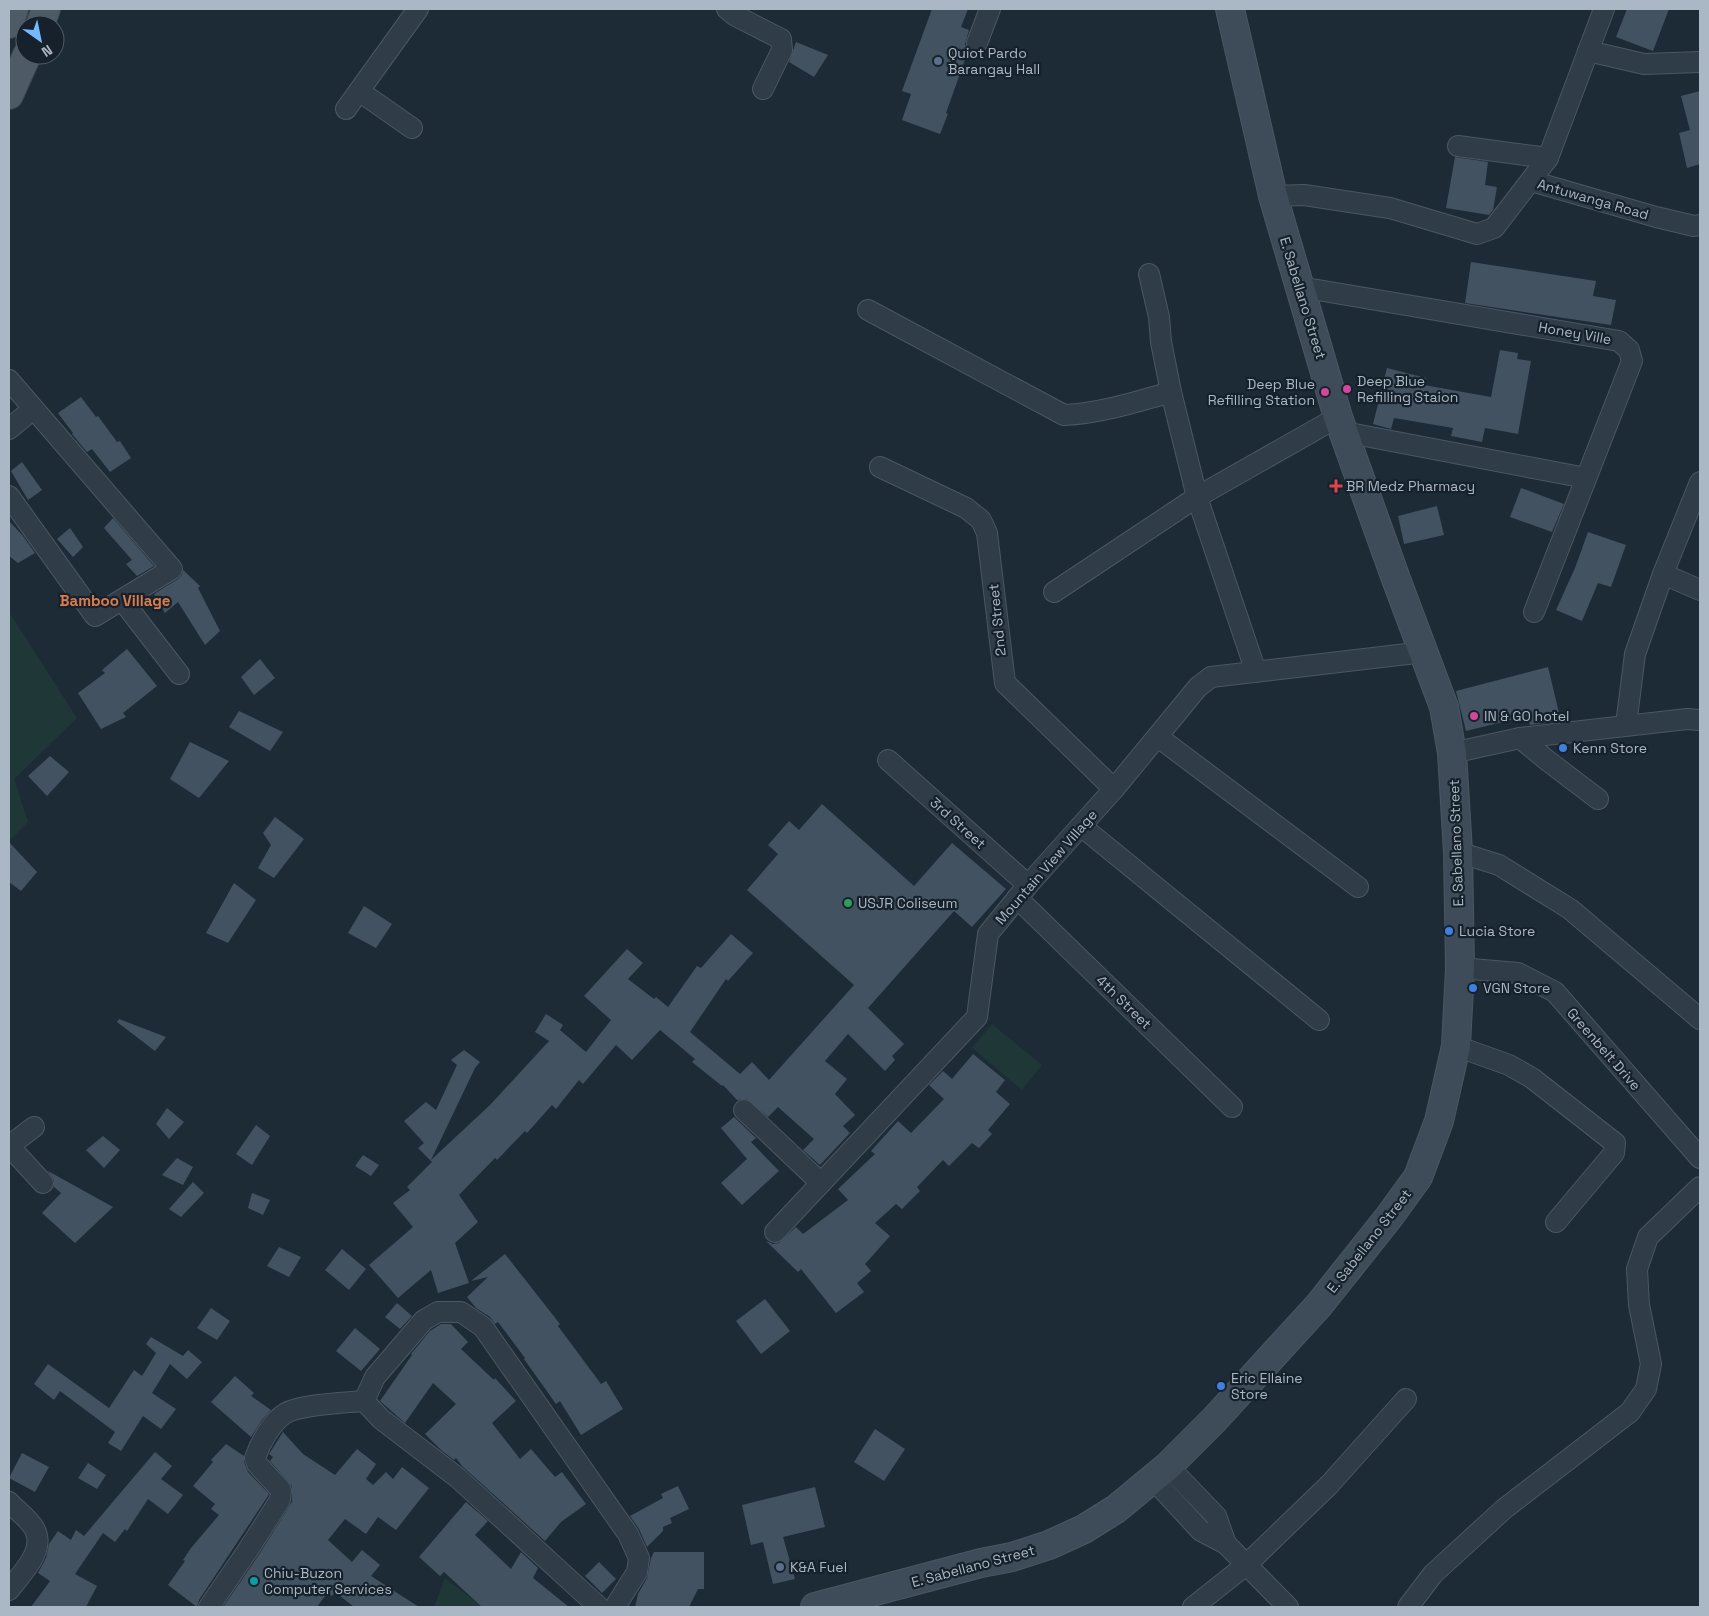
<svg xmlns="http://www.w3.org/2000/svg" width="1709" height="1616" font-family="'Space Grotesk',sans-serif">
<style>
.green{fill:#1f3737}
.building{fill:#425261}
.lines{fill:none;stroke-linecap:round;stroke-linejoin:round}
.street-casing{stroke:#4b5762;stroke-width:22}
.secondary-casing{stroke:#4b5762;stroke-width:30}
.primary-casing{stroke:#3a4550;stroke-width:30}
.street{stroke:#303c47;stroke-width:20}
.secondary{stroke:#3e4c5a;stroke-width:28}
.primary{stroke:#4e5b67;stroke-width:28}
.service-dot{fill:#5c6f8a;stroke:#16212b;stroke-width:2}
.hotel-dot{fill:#d1479c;stroke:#16212b;stroke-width:2}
.health-dot{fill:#e0444e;stroke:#16212b;stroke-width:2}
.shop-dot{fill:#3f7fe0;stroke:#16212b;stroke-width:2}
.leisure-dot{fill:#2e9e5b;stroke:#16212b;stroke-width:2}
.culture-dot{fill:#0f9aa8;stroke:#16212b;stroke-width:2}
.labels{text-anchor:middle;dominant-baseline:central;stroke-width:4.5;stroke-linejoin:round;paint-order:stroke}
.poi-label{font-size:14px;fill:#aab7c5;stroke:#16212b;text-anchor:start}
.street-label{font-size:14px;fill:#aab7c5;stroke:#16212b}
.neighbourhood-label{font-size:15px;font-weight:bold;fill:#db7c4e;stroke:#16212b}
</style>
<rect width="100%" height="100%" fill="#1d2b36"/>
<!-- green -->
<g class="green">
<polygon points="9,612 77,718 14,779 28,822 9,841"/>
<polygon points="992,1024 1042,1065 1022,1090 972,1048"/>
<polygon points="445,1578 483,1607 434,1607"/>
</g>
<!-- building -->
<g class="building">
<polygon points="932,9 968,9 961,27 969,30 965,44 968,51 946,113 948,114 940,134 902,120 911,94 902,91"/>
<polygon points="1627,9 1669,9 1653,51 1616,37"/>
<polygon points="796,42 828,55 814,77 789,62"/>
<polygon points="1700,91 1700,164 1687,168 1679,133 1690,130 1681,96"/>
<polygon points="1455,157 1488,162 1485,185 1497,187 1493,210 1489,215 1446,208"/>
<polygon points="1471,262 1596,281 1593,296 1616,300 1611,325 1465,303"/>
<polygon points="1500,350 1518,353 1517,359 1531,361 1518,434 1485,428 1482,442 1451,436 1453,428 1394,418 1391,429 1373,424 1387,368 1426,378 1424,385 1491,397"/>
<polygon points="81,397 96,417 98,416 117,442 120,441 131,458 110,472 92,449 87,452 72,434 73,433 58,413"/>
<polygon points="22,462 42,490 28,500 11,471"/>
<polygon points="1521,488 1564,504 1552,532 1510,517"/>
<polygon points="1437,506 1444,535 1404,544 1398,516"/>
<polygon points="113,518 154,566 137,576 126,564 132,560 104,528"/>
<polygon points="9,521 23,536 35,553 18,563 9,556"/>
<polygon points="70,528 83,547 73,557 57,539"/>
<polygon points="1588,532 1626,545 1611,587 1598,583 1582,621 1556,610 1575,568"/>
<polygon points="183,570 200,586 198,588 220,631 205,645 178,602 165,613 154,594 178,579 182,575"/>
<polygon points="127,649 157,686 123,713 126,717 101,729 78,693 105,673 102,670"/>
<polygon points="260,659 275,678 254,695 241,677"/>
<polygon points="1548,667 1561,721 1530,725 1527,716 1466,731 1456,691"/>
<polygon points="239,711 283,732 270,751 229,727"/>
<polygon points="190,742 229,761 199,798 170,779"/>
<polygon points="50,756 69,772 47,796 28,776"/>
<polygon points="822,804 914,886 952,843 1006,889 972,927 954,911 868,1008 904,1044 892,1056 895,1060 885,1071 848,1034 825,1061 847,1079 835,1094 855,1115 843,1126 850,1133 820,1165 803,1150 814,1139 778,1107 768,1117 747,1099 737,1100 723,1085 722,1086 692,1062 695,1059 660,1030 632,1060 616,1045 583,1084 579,1080 556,1109 552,1105 527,1133 525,1131 497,1160 495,1158 459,1195 478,1222 455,1243 469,1283 438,1293 431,1270 398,1298 369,1265 413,1227 393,1203 410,1190 407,1187 432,1162 418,1148 424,1143 404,1121 426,1102 436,1110 457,1065 451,1060 464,1050 480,1062 475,1068 431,1160 490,1105 549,1041 535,1032 546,1014 563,1025 560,1030 586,1052 611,1020 584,996 627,949 643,963 628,979 654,999 656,997 668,1007 697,966 701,968 731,934 753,953 728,981 726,979 690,1032 740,1074 752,1062 769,1080 854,985 747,890 778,854 768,845 789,821 799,830"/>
<polygon points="275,817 304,839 274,878 258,868 271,845 263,833"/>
<polygon points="9,842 37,872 21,891 9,882"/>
<polygon points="234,883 256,900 228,943 206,933"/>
<polygon points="364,906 392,924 376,948 348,933"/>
<polygon points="119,1019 166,1037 155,1051 117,1022"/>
<polygon points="973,1054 1005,1080 996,1092 1010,1104 988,1130 992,1134 979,1148 972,1143 949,1166 943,1160 917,1187 920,1191 902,1209 896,1204 875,1223 890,1236 865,1264 871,1271 857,1283 864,1292 836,1313 801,1269 798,1272 766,1241 773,1244 779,1243 796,1227 803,1234 848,1200 838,1189 875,1154 871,1151 898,1121 911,1133 944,1099 929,1085 943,1071 952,1079"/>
<polygon points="167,1108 184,1122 169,1139 156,1124"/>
<polygon points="734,1117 756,1138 751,1142 779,1171 742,1205 721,1183 747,1159 721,1128"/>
<polygon points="256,1125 270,1136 252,1165 236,1154"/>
<polygon points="103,1136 120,1150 104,1168 86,1150"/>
<polygon points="363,1155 379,1165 371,1176 355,1166"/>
<polygon points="177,1158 193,1167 183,1185 162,1175"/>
<polygon points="48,1171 113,1207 75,1243 42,1213 61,1193 54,1187 54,1180"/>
<polygon points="193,1182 204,1193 181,1217 169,1209"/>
<polygon points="252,1193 270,1200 263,1215 248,1208"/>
<polygon points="279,1247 301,1257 289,1277 267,1266"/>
<polygon points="342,1249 366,1269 349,1290 325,1270"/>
<polygon points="505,1254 560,1324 558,1326 601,1384 606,1381 623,1409 581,1435 560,1401 556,1404 524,1359 525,1358 498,1322 495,1324 490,1317 476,1308 467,1297 488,1277 471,1281"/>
<polygon points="765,1299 790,1331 761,1354 736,1321"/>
<polygon points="397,1303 412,1316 400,1329 385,1317"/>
<polygon points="211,1308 230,1321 217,1340 197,1328"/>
<polygon points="441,1324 451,1324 468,1342 461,1349 494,1380 495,1378 516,1401 492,1423 520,1459 531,1449 555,1477 562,1472 586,1504 561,1522 545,1541 462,1466 456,1458 454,1460 441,1450 425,1434 456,1404 433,1383 405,1423 380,1401 412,1355 411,1354 430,1331"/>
<polygon points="355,1328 380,1349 361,1371 336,1351"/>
<polygon points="151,1337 183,1356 188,1350 202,1362 187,1379 170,1364 152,1393 176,1409 161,1429 143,1416 121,1451 108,1443 115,1432 60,1391 54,1400 34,1384 48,1364 109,1408 134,1370 142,1376 156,1353 146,1344"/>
<polygon points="235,1376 254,1393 251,1396 271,1410 262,1420 251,1437 211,1402"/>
<polygon points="875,1429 905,1449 884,1481 854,1462"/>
<polygon points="283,1432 303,1454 335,1475 357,1449 376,1464 366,1479 373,1485 386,1472 393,1479 402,1467 429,1488 396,1530 378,1517 366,1534 345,1519 328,1540 352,1562 362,1550 380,1565 371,1576 419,1607 354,1607 335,1592 332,1596 327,1593 317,1607 223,1607 258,1556 292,1502 292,1486 270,1461 273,1457 269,1454"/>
<polygon points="226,1444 244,1456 244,1462 248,1472 269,1494 268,1496 199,1600 197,1607 168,1585 185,1561 183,1560 191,1548 219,1515 211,1509 215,1504 193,1486 213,1462 211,1460"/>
<polygon points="155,1452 172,1466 161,1479 183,1495 168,1514 148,1499 127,1531 125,1529 115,1542 103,1533 75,1574 97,1586 86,1607 31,1607 50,1581 38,1573 46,1558 49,1544 58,1531 71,1540 76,1530 84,1536"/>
<polygon points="22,1453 49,1467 35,1492 9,1478"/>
<polygon points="88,1463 106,1475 97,1489 78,1478"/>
<polygon points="678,1486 689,1509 670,1518 672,1523 663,1527 663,1531 647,1547 639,1529 630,1516 663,1498 661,1494"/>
<polygon points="815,1487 825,1527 783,1537 795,1579 773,1584 763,1542 751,1545 742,1505"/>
<polygon points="466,1502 488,1521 475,1535 511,1569 521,1552 538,1568 533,1578 569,1607 482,1607 444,1572 440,1576 419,1557"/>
<polygon points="654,1552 704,1552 704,1589 698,1589 689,1607 635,1607 638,1594 647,1578 651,1558"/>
<polygon points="599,1562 616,1579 602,1593 585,1576"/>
</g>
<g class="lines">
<!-- street casing -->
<g class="street-casing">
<g id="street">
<polyline points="727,9 734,15 781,39 782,50 763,89"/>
<polyline points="977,43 990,9"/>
<polyline points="1588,51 1644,64 1700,62"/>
<polyline points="359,91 412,128"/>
<polyline points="346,109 418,9"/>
<polyline points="1458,146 1548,158"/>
<polyline points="1531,181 1656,217 1694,226 1700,225"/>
<polyline points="1273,196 1304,195 1390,208 1477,234 1494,228 1548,158 1604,9"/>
<polyline points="1149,274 1159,317 1161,342 1171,392 1197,497 1256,672"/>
<polyline points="1300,287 1619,341 1629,350 1632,361 1534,612"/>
<path d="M868 310 1064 415C1101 413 1136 402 1171 392"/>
<polyline points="9,380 172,569 95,616 9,496"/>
<polyline points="9,429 33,409"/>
<polyline points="1344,432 1586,478"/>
<polyline points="880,467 966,508 981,520 987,533 1005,683 1114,789"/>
<polyline points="1663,574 1700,590"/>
<polyline points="1054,592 1197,497 1338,417"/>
<polyline points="122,600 179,674"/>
<polyline points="1626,725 1635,654 1663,574 1700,482"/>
<polyline points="1158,737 1358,887"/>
<polyline points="1520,738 1548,761 1598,799"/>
<polyline points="1452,753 1520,738 1687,719 1700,720"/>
<polyline points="888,760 1028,885"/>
<polyline points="1081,826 1319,1020"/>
<polyline points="1458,852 1499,865 1570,909 1700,1019"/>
<polyline points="1017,898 1232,1107"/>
<polyline points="1460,968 1518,973 1555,992 1700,1158"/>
<polyline points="1456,1046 1509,1065 1532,1078 1615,1143 1614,1153 1556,1222"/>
<polyline points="744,1110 821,1183"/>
<polyline points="9,1146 43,1183"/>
<polyline points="9,1146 34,1127"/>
<polyline points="775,1232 977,1017 988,934 1028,885 1114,789 1198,687 1211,677 1424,652"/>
<polyline points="1168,1466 1216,1516 1226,1544"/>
<polyline points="1153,1479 1201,1531 1226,1544 1288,1607"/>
<path d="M9 1502C16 1510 28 1518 34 1528 47 1550 21 1574 9 1590"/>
<path d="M209 1607 248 1550 280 1500 281 1490 257 1464 255 1458C260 1443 272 1421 286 1413 303 1404 343 1403 364 1401"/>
<polyline points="599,1607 458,1478 381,1419 364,1401 375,1377 424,1320 438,1312 461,1312 483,1327 628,1534 639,1558 637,1572 615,1607"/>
<polyline points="1193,1607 1246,1565 1329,1485 1406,1399"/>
<polyline points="1408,1607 1433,1574 1504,1509 1630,1412 1646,1389 1651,1364 1639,1305 1637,1269 1648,1237 1700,1187"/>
</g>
</g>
<!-- secondary casing -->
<g class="secondary-casing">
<polyline id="secondary" points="815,1607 981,1563 1012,1557 1049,1545 1084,1529 1116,1509 1168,1466 1215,1419 1319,1305 1389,1217 1418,1177 1439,1121 1456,1046 1460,968 1458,852 1452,753 1444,707 1396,579 1338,417 1273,196 1230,9"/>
</g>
<!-- primary casing -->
<g class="primary-casing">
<g id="primary">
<polyline points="9,24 14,9"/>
<polyline points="40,25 46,9"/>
<polyline points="9,95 27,55"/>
</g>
</g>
<!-- street -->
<use href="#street" class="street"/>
<!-- secondary -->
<use href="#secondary" class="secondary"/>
<!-- primary -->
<use href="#primary" class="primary"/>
</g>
<!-- markers -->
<g class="service-dot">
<circle cx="938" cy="61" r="5"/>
<circle cx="780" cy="1567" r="5"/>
</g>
<g class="hotel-dot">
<circle cx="1347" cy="389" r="5"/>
<circle cx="1325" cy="392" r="5"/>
<circle cx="1474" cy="716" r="5"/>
</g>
<path class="health-dot" d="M1333.5 478.5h5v5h5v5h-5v5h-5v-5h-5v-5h5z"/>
<g class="shop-dot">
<circle cx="1563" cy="748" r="5"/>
<circle cx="1449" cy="931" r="5"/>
<circle cx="1473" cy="988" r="5"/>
<circle cx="1221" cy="1386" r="5"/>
</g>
<circle class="leisure-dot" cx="848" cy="903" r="5"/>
<circle class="culture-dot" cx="254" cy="1581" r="5"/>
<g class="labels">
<!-- poi labels -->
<g class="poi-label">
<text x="948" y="53">Quiot Pardo<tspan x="948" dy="16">Barangay Hall</tspan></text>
<text x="1357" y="381">Deep Blue<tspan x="1357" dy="16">Refilling Staion</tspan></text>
<text x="1315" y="384" text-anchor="end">Deep Blue<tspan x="1315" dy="16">Refilling Station</tspan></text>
<text x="1346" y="486">BR Medz Pharmacy</text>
<text x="1484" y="716">IN &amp; GO hotel</text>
<text x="1573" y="748">Kenn Store</text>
<text x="858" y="903">USJR Coliseum</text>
<text x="1459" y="931">Lucia Store</text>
<text x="1483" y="988">VGN Store</text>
<text x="1231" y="1378">Eric Ellaine<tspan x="1231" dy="16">Store</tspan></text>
<text x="790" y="1567">K&amp;A Fuel</text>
<text x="264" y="1573">Chiu-Buzon<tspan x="264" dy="16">Computer Services</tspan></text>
</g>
<!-- street labels -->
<g class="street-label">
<text transform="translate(1593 199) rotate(16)">Antuwanga Road</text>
<text transform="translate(1303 298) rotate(73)">E. Sabellano Street</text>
<text transform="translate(1575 333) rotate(10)">Honey Ville</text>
<text transform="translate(997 620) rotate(-96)">2nd Street</text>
<text transform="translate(958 823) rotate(42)">3rd Street</text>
<text transform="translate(1456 843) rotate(-92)">E. Sabellano Street</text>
<text transform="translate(1046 867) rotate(-49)">Mountain View Village</text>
<text transform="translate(1124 1002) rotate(44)">4th Street</text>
<text transform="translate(1604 1049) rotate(49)">Greenbelt Drive</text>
<text transform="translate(1369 1241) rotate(-52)">E. Sabellano Street</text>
<text transform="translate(973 1566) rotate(-15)">E. Sabellano Street</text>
</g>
<!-- neighbourhood labels -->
<g class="neighbourhood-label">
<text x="115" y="600">Bamboo Village</text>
</g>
</g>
<!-- border -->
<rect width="1709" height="1616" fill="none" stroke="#aab7c5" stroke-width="20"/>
<!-- north arrow -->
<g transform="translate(40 40) rotate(147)"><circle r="24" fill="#16212b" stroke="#515d69"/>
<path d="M0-4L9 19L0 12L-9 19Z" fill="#74b9ff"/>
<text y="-8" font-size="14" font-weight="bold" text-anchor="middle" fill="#aab7c5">N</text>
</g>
</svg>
